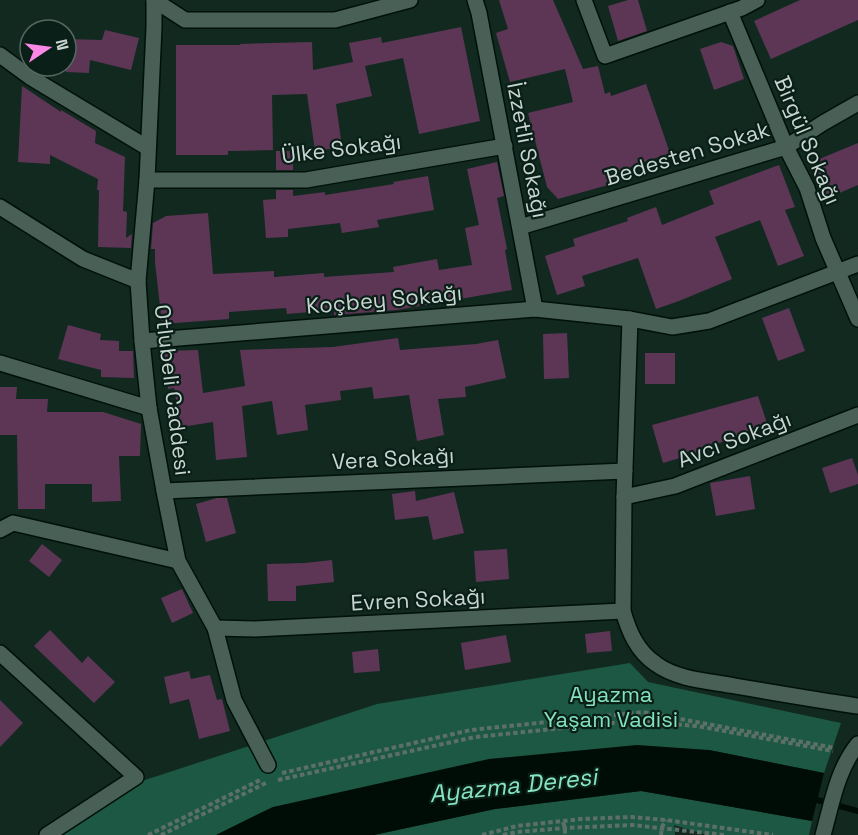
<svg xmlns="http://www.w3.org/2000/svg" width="858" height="835" font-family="'Space Grotesk',sans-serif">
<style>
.green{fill:#1c5844}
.water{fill:#000d07}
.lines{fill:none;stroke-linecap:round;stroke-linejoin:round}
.stream{stroke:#000d07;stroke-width:6}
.building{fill:#5d3656}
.street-casing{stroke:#00110a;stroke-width:18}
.path{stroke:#5d7068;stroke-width:4;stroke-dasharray:4.5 3;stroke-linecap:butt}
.street{stroke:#486056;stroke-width:15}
.labels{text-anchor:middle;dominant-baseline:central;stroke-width:4.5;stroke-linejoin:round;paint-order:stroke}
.street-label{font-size:22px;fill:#c8d5d0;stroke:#091f17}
.park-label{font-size:22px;fill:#84e1be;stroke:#091f17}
.water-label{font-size:24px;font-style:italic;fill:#87e4c1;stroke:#091f17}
</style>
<rect width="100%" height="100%" fill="#122920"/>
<!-- green -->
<g class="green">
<polygon points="630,663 648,682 841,723 824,773 709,750 273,807 216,835 58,835 142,781 377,704"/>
<polygon points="641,791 812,821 809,835 707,835 674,825 675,835 374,835 495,809"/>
</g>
<!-- water -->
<polygon class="water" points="637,745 709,750 824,773 812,821 641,791 495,809 374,835 216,835 273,807 489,759"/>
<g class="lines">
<!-- stream -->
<polyline class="stream" points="810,798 858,811"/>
</g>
<!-- building -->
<g class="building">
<polygon points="499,0 553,0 583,69 598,66 605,94 610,92 611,96 646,84 670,153 630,167 633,178 558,199 547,187 528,113 573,102 565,69 510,82 496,33 508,29"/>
<polygon points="628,0 638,0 647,31 618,41 608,6"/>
<polygon points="800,0 858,0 858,20 771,59 754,21"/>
<polygon points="461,27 480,121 419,134 403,58 365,66 372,96 336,104 342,147 315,151 307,94 272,95 273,150 228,151 228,155 176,155 176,45 240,45 240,44 312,42 313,70 353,62 349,43 381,37 382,43"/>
<polygon points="105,30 139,38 131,70 90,60 89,73 66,72 66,39 102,40"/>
<polygon points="721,42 733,46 744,79 714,90 700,49"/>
<polygon points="22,86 61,112 61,110 96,131 95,143 125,157 123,211 127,212 126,238 132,234 131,248 98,247 99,190 97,190 98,179 50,155 50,164 18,162"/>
<polygon points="858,143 858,185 828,198 812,162"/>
<rect x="276" y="151" width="17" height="19"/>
<polygon points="497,162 504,196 497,198 507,249 505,250 512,290 397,310 334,315 334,310 287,314 286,308 229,312 229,319 162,324 155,262 155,249 151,249 153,223 166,216 208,213 213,274 274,271 274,277 324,273 324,277 394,272 393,267 437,259 439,270 472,265 465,228 479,225 467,169"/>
<polygon points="779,165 795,207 785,210 804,256 778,266 760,220 715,237 732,279 679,301 656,309 638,258 582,276 585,286 557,295 545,256 575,246 573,239 628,221 627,218 656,207 662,225 714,204 709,191"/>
<polygon points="428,176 434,210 377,220 379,227 342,233 340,223 288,229 288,237 266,238 263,200 276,199 276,190 293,190 293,196 325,192 325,195 394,184 393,182"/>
<polygon points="789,308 805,351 778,361 762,318"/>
<polygon points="68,325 101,334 100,340 119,341 119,351 133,351 134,378 101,377 101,370 58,359"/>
<polygon points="567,333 569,378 544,379 543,334"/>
<polygon points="398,338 400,350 476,344 498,340 506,378 465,387 466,397 438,399 444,435 417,441 409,395 374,399 372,387 340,391 341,400 305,405 308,430 277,435 272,401 242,406 247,457 216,460 213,422 181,427 174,388 168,389 164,351 198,350 203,393 245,386 240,350 333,347"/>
<rect x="645" y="353" width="30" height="31"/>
<polygon points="0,387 17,387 16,399 48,399 47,412 103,412 141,424 140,456 119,456 121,501 92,502 92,484 45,484 45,509 18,509 17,435 0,435"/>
<polygon points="758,396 768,426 699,450 700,452 663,463 652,425"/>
<polygon points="852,458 858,475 858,484 830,493 822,468"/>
<polygon points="750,476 755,509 716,516 710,483"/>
<polygon points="415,491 416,501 454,492 464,533 433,540 428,516 395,520 392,494"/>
<polygon points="217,498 227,498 236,533 206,542 196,504"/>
<polygon points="42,544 62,560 49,577 29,561"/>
<polygon points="507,549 509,579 476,582 474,551"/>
<polygon points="332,560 334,582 296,586 296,601 268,601 267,564 305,563"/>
<polygon points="182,589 193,613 172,623 161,598"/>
<polygon points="50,630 82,663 88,656 115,682 94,703 34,646"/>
<polygon points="610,631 612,651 587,653 585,634"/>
<polygon points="506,635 511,662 465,670 461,643"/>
<polygon points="378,649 380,671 354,673 352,652"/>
<polygon points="189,671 191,679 210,675 217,700 222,699 230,731 199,739 189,699 170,704 164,677"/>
<polygon points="0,700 23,723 0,747"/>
</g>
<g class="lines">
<!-- street casing -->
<g class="street-casing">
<g id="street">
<polyline points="154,0 154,27 147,180 138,281 142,341 149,408 164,491 178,561 215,628 234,700 268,765"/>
<polyline points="154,0 185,20 335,20 410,0"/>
<polyline points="475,0 479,13 535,309"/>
<polyline points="584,0 605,56 742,8 757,0"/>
<polyline points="730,12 786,147 807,188 823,238 858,319"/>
<polyline points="0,55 30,77 148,148"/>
<polyline points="147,180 306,180 505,146"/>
<polyline points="0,207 83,259 138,281"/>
<polyline points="520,227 786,147 823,123 858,103"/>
<path d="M630 319 624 497 623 611C629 632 637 651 656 664 678 680 709 681 735 686 776 693 817 700 858 706"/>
<polyline points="142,341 535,309 630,319 672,327 709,321 858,264"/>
<polyline points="0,363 149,408"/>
<polyline points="164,491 625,471"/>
<polyline points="624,497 675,486 858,415"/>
<polyline points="0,530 13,523 178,561"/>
<polyline points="215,628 255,629 623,611"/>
<polyline points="0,653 136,777 47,835"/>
<path d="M823 835C832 803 837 770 858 744"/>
</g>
</g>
<!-- path -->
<g class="path">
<polyline points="282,773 471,730 643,712 835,748"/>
<polyline points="278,780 475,737 632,721 697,726 833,751"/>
<polyline points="563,822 565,828 565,835"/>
<polyline points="148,835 260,780"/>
<polyline points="161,835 268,782"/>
<polyline points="482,835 517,826 581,819 631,817 666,820 773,835"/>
<polyline points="503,835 517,832 565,828 632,825 725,835"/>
<polyline points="661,835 662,827 666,820"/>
</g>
<!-- street -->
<use href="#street" class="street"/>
</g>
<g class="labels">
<!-- street labels -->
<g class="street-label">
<text transform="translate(808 140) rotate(67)">Birgül Sokağı</text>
<text transform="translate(341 148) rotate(-7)">Ülke Sokağı</text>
<text transform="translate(528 150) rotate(79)">İzzetli Sokağı</text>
<text transform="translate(687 153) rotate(-17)">Bedesten Sokak</text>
<text transform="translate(384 299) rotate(-5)">Koçbey Sokağı</text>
<text transform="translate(173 390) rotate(83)">Otlubeli Caddesi</text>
<text transform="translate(734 439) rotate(-21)">Avcı Sokağı</text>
<text transform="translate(393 458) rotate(-3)">Vera Sokağı</text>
<text transform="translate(418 599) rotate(-3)">Evren Sokağı</text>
</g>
<!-- park labels -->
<g class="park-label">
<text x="611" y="694">Ayazma<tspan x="611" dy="25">Yaşam Vadisi</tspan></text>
</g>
<!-- water labels -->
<g class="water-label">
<text transform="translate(513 785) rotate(-6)">Ayazma Deresi</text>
</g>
</g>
<!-- north arrow -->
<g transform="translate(48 48) rotate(77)"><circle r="28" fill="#091f17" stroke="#556861" stroke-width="1.5"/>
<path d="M0-4.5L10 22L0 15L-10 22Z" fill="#fb87e6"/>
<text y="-9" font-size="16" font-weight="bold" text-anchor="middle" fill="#c8d5d0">N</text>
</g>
</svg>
